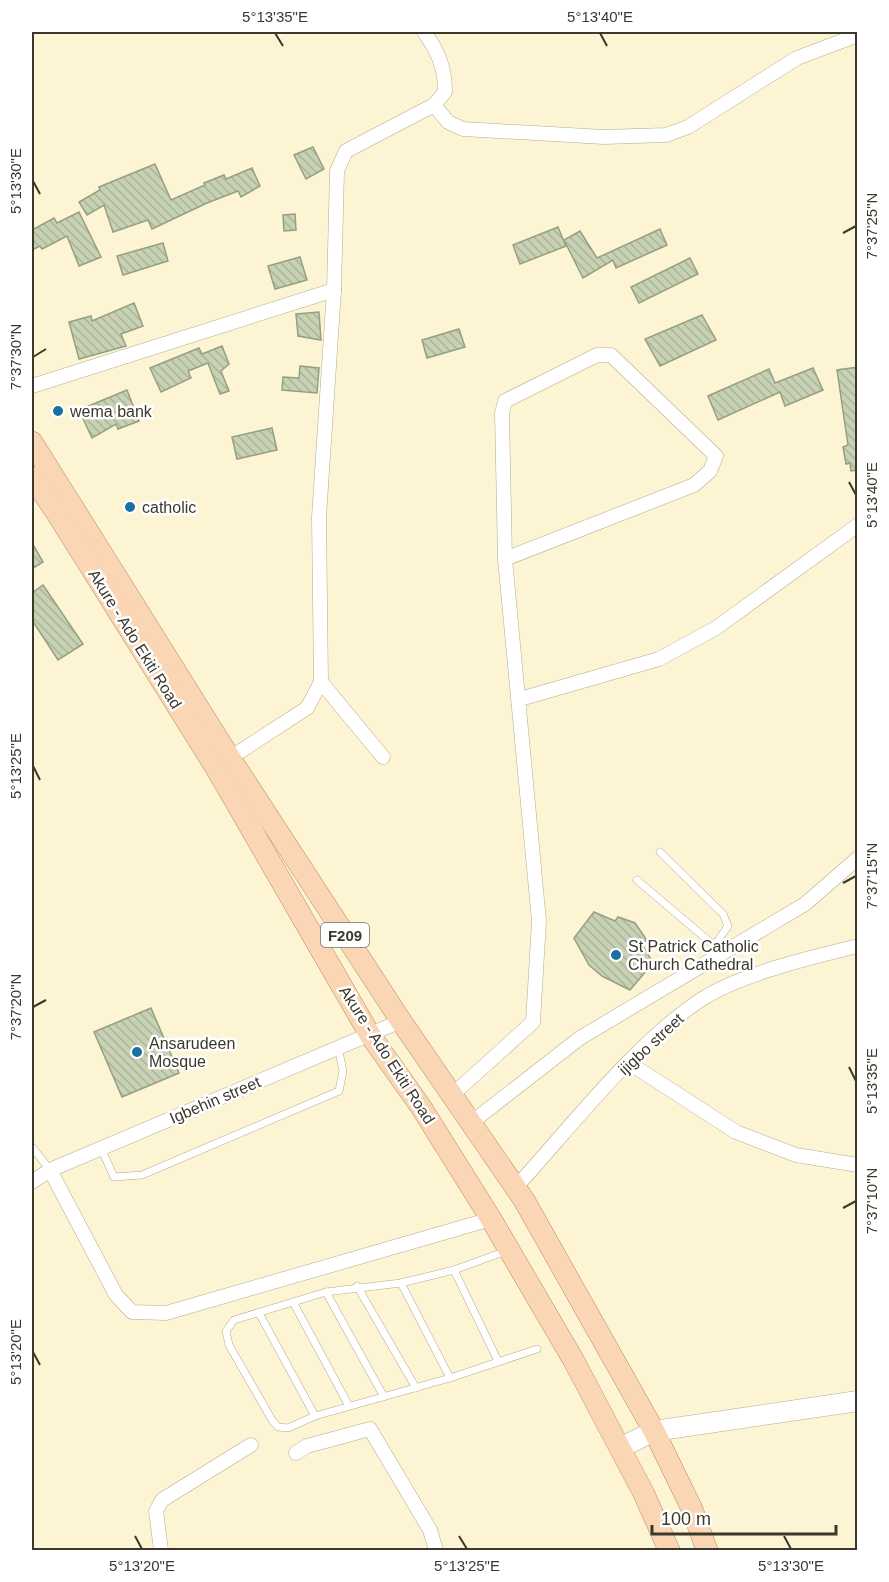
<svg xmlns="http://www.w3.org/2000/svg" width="889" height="1582" font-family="Helvetica,sans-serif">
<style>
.building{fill:url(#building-back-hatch);stroke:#959f82;stroke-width:1.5}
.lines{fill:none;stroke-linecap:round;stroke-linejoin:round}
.lane-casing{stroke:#b4ac8e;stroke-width:8}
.street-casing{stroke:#b4ac8e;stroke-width:15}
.secondary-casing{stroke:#b4ac8e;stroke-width:21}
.primary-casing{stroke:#b58d64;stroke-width:22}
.lane{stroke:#fff;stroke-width:7}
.street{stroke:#fff;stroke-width:14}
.secondary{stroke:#fff;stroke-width:20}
.primary{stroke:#fad6b4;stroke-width:21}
.ticks{fill:none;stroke:#3c382c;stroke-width:2}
.poi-dot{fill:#1971a1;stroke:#fff;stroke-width:2}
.labels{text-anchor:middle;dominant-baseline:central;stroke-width:5;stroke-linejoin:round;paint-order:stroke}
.shield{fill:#fff;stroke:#76746b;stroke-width:1.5}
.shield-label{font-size:15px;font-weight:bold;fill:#3c382c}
.poi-label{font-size:16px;fill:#3c382c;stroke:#fff;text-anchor:start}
.street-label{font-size:16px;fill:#3c382c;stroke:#fff}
.neatline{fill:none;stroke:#3c382c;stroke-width:2}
.ticks-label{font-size:15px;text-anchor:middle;fill:#3c382c}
</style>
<defs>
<pattern id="building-back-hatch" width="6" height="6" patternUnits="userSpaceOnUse" patternTransform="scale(1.5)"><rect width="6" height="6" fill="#c7d1b3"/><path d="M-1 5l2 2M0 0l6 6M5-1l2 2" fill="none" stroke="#acb49a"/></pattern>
</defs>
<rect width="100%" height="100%" fill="#fdf4d4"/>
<!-- building -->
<g class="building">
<polygon points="313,147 324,169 306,179 294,155"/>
<polygon points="155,164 171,200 205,185 204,183 224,175 226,179 252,168 260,186 241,197 238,191 207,203 152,229 148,220 113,232 104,205 87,215 79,202 100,190 99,187"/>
<polygon points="79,212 101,257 79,266 67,236 42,249 40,246 32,250 32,230 54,218 57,223"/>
<polygon points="295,214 296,230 284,231 283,215"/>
<polygon points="558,227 566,246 520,264 513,245"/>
<polygon points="660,229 667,245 616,268 613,260 583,278 564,240 580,231 597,258"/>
<polygon points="163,243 168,261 123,275 117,256"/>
<polygon points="300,257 307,280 275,289 268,266"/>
<polygon points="690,258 698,274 639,303 631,287"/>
<polygon points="134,303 143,326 121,334 126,346 79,359 69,322 91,316 92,321"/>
<polygon points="319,312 321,340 298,336 296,314"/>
<polygon points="702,315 716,340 660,366 645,339"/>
<polygon points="459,329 465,347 427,358 422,340"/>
<polygon points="222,346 229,364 221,371 229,391 220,394 208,363 188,371 191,378 161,392 150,368 199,348 202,354"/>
<polygon points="300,366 319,368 317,393 282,390 283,377 299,378"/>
<polygon points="858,367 858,470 851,471 850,463 846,464 843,447 848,445 837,370"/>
<polygon points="813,368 823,390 785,406 780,392 718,420 708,396 769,369 775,383"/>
<polygon points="127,390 139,421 118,429 116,424 92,438 79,410"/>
<polygon points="272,428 277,450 237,459 232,437"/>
<polygon points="32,543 43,562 32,569"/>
<polygon points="43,585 83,644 58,660 32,620 32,593"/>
<polygon points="594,912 615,921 618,917 635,923 646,939 643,946 653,963 630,990 602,976 589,965 574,938"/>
<polygon points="151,1008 179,1073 122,1097 94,1032"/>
</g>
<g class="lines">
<!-- lane casing -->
<g class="lane-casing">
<g id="lane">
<polyline points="660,852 723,914 728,926 714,946"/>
<polyline points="637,880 717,948"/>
<polyline points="32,1147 50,1170"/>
<polyline points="101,1148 114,1177 142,1175 339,1091 343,1071 338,1047"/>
<polyline points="506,1251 454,1270 401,1283 326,1292 234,1320 226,1331 229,1345 272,1420 278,1427 288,1428 315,1416 450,1378 537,1349"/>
<polyline points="454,1270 498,1361"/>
<polyline points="401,1283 450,1378"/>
<polyline points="357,1286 416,1388"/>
<polyline points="326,1292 384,1397"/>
<polyline points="293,1302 349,1406"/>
<polyline points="259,1313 315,1416"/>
</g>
</g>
<!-- street casing -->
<g class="street-casing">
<g id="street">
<polyline points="434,105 448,122 463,129 604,137 666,135 688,127 797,58 858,35"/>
<path d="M32 386 334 290 337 171 346 151 434 105 445 92C445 67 438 51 424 32"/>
<polyline points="321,682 383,757"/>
<polyline points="520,699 659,659 716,628 858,525"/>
<polyline points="230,758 307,708 321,682 319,517 334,290"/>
<polyline points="629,1063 736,1132 796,1155 858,1165"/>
<polyline points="452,1095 533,1022 539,921 505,559 502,413 505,401 597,355 611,355 716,456 710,471 694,485 505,559"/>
<polyline points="472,1122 580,1038 805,904 858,858"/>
<polyline points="50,1170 116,1295 132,1312 166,1313 491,1219"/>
<polyline points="32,1182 50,1170 401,1021"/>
<path d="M516 1187C571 1127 635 1043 702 999 741 974 812 957 858 946"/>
<polyline points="296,1453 307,1446 370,1429 430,1530 436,1550"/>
<polyline points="161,1550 156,1511 162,1500 251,1445"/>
</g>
</g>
<!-- secondary casing -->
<g class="secondary-casing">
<polyline id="secondary" points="620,1448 654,1431 858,1401"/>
</g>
<!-- primary casing -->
<g class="primary-casing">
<g id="primary">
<polyline points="32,442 230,758 401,1021 524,1200 654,1431 692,1509 707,1550"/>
<polyline points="32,477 56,512 216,768 370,1035 421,1107 491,1219 574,1361 644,1494 669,1550"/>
</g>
</g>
<!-- lane -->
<use href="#lane" class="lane"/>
<!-- street -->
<use href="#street" class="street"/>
<!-- secondary -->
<use href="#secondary" class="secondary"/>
<!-- primary -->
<use href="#primary" class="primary"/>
</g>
<!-- ticks -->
<path class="ticks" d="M275 33 283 46M600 33 607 46M33 181 40 194M843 233 856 226M33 357 46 349M849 482 856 495M33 766 40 780M843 883 856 876M33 1007 46 1000M849 1067 856 1081M843 1208 856 1201M33 1352 40 1365M135 1536 142 1549M459 1536 467 1549M784 1536 791 1549"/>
<!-- markers -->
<g class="poi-dot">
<circle cx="58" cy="411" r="6"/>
<circle cx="130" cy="507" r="6"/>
<circle cx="616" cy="955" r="6"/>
<circle cx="137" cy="1052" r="6"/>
</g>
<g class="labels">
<!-- shield labels -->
<rect class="shield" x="321" y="923" width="48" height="24" rx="4.5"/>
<g class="shield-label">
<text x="345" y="935">F209</text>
</g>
<!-- poi labels -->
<g class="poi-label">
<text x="70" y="411">wema bank</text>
<text x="142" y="507">catholic</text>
<text x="628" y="946">St Patrick Catholic<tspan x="628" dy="18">Church Cathedral</tspan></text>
<text x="149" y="1043">Ansarudeen<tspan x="149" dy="18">Mosque</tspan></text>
</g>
<!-- street labels -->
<g class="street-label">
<text transform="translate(135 639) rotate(58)">Akure - Ado Ekiti Road</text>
<text transform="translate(651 1044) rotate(-43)">ijigbo street</text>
<text transform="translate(387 1055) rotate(57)">Akure - Ado Ekiti Road</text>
<text transform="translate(215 1100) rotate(-23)">Igbehin street</text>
</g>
</g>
<!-- border -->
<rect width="889" height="1582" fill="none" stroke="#ffffff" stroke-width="66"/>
<!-- scale -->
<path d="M652 1525v9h184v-9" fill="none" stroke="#3c382c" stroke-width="3"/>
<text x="661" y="1525" font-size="18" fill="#3c382c" stroke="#ffffff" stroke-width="4.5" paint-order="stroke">100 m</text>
<rect x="33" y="33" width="823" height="1516" class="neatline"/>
<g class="ticks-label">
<text x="275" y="22">5°13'35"E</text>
<text x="600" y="22">5°13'40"E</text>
<text transform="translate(16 181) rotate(-90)" y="5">5°13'30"E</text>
<text transform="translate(872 226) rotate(-90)" y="5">7°37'25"N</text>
<text transform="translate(16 357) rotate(-90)" y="5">7°37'30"N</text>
<text transform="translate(872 495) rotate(-90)" y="5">5°13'40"E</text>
<text transform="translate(16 766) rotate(-90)" y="5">5°13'25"E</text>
<text transform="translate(872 876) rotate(-90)" y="5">7°37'15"N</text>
<text transform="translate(16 1007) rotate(-90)" y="5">7°37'20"N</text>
<text transform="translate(872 1081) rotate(-90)" y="5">5°13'35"E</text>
<text transform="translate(872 1201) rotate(-90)" y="5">7°37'10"N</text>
<text transform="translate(16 1352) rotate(-90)" y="5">5°13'20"E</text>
<text x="142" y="1571">5°13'20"E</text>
<text x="467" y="1571">5°13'25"E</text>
<text x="791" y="1571">5°13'30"E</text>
</g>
</svg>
